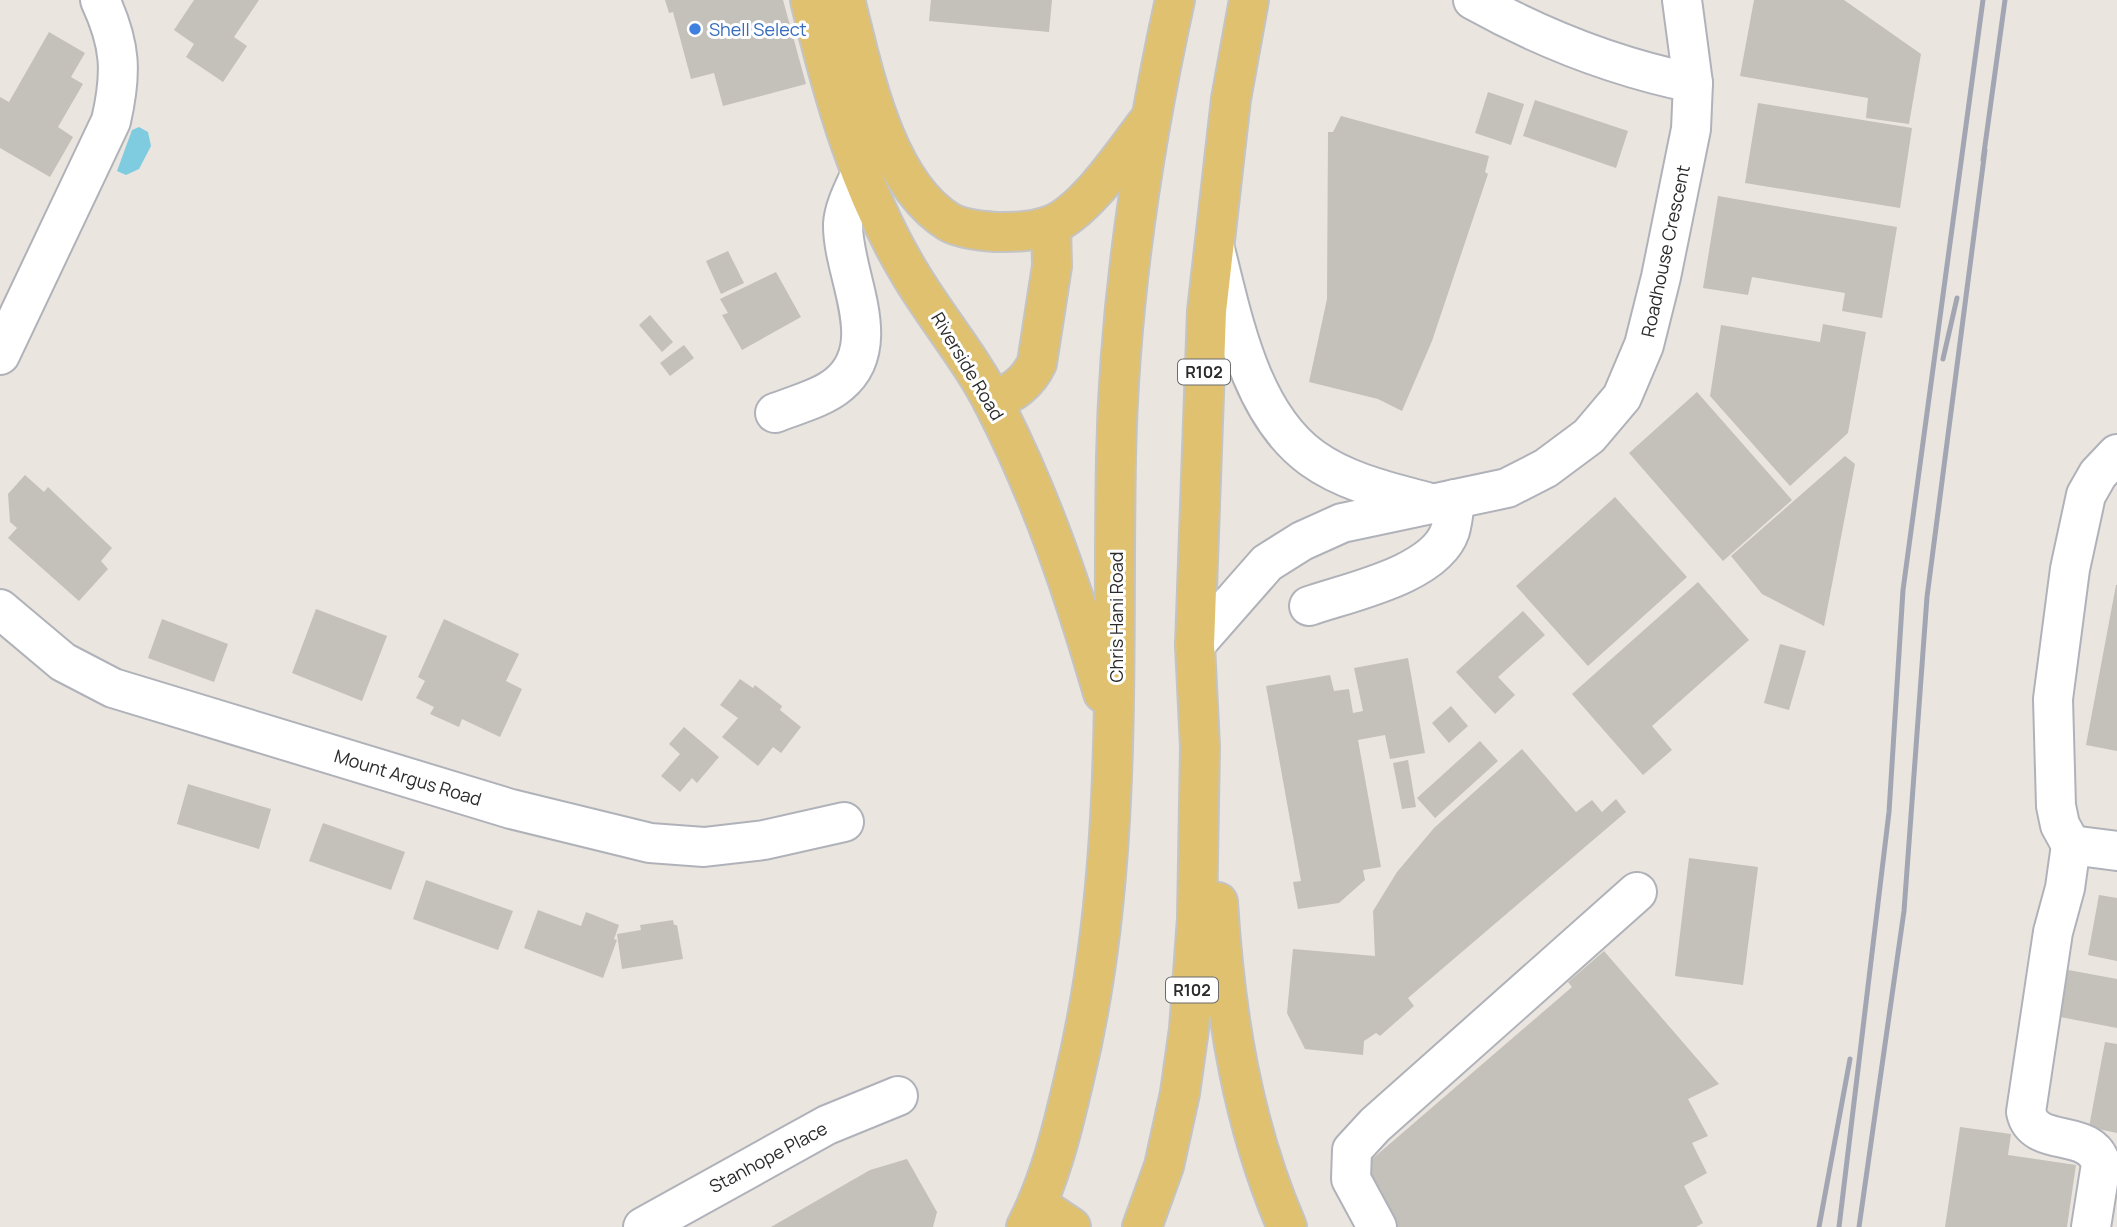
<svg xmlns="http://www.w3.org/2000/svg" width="2117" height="1227" font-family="Manrope,sans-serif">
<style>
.water{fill:#7fcbe0}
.building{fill:#c4c0ba}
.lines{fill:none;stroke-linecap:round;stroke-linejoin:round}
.minor-casing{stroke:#b0b2ba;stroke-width:42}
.major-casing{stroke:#c4c4c4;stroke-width:42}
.minor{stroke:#fff;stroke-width:38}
.major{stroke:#e0c16f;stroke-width:38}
.rail{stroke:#a2a6b3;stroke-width:5}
.shop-dot{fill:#3f7fe0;stroke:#fff;stroke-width:2.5}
.labels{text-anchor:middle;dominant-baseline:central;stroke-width:6;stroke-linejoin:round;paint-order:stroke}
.shield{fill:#fff;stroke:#6b6b6b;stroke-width:2}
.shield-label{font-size:16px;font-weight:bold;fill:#2b2b2b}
.shop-label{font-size:18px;fill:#366cbe;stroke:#fff;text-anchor:start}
.street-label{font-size:18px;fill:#2b2b2b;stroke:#fff}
</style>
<rect width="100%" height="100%" fill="#ebe5df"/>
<!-- water -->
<polygon class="water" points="139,127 148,132 151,146 139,169 126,175 117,171 132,130"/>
<!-- building -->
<g class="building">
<polygon points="194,0 259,0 234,37 247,46 223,82 186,57 194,44 174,30"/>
<polygon points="665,0 783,0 806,84 723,106 714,73 691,79 673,12 669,13"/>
<polygon points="931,0 1052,0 1049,32 929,21"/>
<polygon points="1754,0 1844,0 1921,54 1909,124 1866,118 1868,98 1740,76"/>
<polygon points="49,32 85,53 71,77 83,84 58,127 73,137 50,177 0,148 0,97 9,102"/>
<polygon points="1488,92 1524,104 1511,145 1475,133"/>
<polygon points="1535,100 1628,131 1616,168 1523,136"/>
<polygon points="1758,103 1912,128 1900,208 1745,183"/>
<polygon points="1341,116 1489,156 1485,172 1488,174 1432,341 1402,411 1378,399 1309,382 1327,299 1328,132 1333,132"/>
<polygon points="1718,196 1897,227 1882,318 1842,311 1845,293 1752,277 1748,295 1703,288"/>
<polygon points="728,251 744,283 721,294 706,261"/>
<polygon points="776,272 801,317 742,350 722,315 728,313 720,299"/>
<polygon points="650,315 673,342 662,352 639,325"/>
<polygon points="1823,324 1866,332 1848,433 1790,486 1710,396 1721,325 1820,342"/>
<polygon points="684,345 694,358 670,376 660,363"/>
<polygon points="1697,392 1792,500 1723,561 1629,453"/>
<polygon points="1845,456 1855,464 1824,626 1762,594 1731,556"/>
<polygon points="25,475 44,492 48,487 112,548 101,561 108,569 79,601 8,538 17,528 10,522 8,494"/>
<polygon points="1615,497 1687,577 1588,666 1516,586"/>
<polygon points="1698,582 1749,640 1652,726 1672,750 1643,775 1572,694"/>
<polygon points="2116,585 2117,585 2117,751 2086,745"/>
<polygon points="316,609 387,636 362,701 292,673"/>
<polygon points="1523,611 1545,635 1498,677 1515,695 1495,714 1456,672"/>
<polygon points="162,619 228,644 214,682 148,658"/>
<polygon points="444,619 519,654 506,681 522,689 500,737 462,719 459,727 430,714 434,707 416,698 425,681 418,677"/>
<polygon points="1780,644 1806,651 1789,710 1764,703"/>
<polygon points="1408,658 1425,753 1390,759 1385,735 1358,740 1381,867 1363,870 1365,880 1339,903 1298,909 1293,882 1301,881 1266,686 1330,675 1334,691 1349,689 1353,713 1363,711 1354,668"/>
<polygon points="740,679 753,688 755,685 782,706 780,710 801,727 781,753 773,747 758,766 722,737 738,718 720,705"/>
<polygon points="1451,706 1468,726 1449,743 1432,723"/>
<polygon points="684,727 719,757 697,783 692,778 680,792 661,776 680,754 669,744"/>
<polygon points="1480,741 1498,761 1435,818 1417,798"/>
<polygon points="1522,749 1576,812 1592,800 1602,812 1616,799 1626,812 1408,998 1414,1006 1380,1036 1376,1033 1364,1041 1363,1055 1305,1049 1287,1013 1293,949 1375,956 1373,911 1397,872 1434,828"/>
<polygon points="1408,760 1416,807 1402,809 1393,763"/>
<polygon points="188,784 271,809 259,849 177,824"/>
<polygon points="323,823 405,852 391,890 309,861"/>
<polygon points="1689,858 1758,867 1743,985 1675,976"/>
<polygon points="426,880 513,911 498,950 413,919"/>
<polygon points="2099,895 2117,898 2117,961 2088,955"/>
<polygon points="538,910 581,926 586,912 619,925 614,939 617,940 603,978 524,948"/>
<polygon points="673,920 674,925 677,925 683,959 622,969 617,934 641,930 640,925"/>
<polygon points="1604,951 1719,1084 1688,1099 1708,1136 1692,1143 1707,1173 1684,1186 1703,1223 1696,1227 1397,1227 1364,1166 1572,987 1568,982"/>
<polygon points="2063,969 2117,979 2117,1028 2055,1016"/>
<polygon points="2105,1042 2117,1044 2117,1133 2089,1127"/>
<polygon points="1960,1127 2011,1134 2008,1155 2076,1165 2067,1227 1945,1227"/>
<polygon points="907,1159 937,1212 933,1227 771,1227 870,1170"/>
</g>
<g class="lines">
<!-- minor casing -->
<g class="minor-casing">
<g id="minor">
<path d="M1473 0C1543 39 1615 67 1693 83"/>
<path d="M1215 249C1233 319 1250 413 1312 458 1345 482 1389 492 1427 502"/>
<path d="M0 355 111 121C122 73 121 45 100 0"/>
<path d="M775 413C795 405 823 398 839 384 887 344 842 274 843 224 844 207 854 189 861 173"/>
<path d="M1309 606C1349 592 1435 575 1450 531 1453 521 1454 509 1455 499"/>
<polyline points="0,609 63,662 113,688 511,809 650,843 704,847 764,840 844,822"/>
<polyline points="1195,645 1267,563 1302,541 1342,523 1507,488 1546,468 1589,436 1622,397 1644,345 1661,277 1691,129 1693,83 1682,0"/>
<polyline points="2071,845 2060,825 2056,806 2053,699 2070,569 2086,495 2098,474 2117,454"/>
<polyline points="643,1227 827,1125 898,1096"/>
<polyline points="1377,1227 1351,1179 1352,1150 1375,1125 1637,892"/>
<path d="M2091 1227 2101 1164C2091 1126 2034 1150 2026 1112L2053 932 2065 888 2071 845 2117 851"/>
</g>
</g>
<!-- major casing -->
<g class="major-casing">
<g id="major">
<path d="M810 0C833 96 860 192 912 277 938 320 972 360 995 406 1042 498 1074 593 1103 693"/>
<path d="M845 0C863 69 884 182 949 222 961 229 982 231 996 232 1014 232 1031 232 1049 226 1085 213 1124 153 1147 123"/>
<path d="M993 402C1013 392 1027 384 1037 363L1052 266 1051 225"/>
<path d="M1218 902C1225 1014 1242 1123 1287 1227"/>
<polyline points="1038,1205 1071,1227"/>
<path d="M1026 1227C1050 1180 1062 1131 1074 1079 1124 874 1112 666 1116 458 1119 303 1142 150 1175 0"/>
<polyline points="1142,1227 1164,1166 1180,1093 1189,1029 1197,918 1200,747 1195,645 1207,311 1231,99 1249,0"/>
</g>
</g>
<!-- minor -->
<use href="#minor" class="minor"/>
<!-- major -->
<use href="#major" class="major"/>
<!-- rail -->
<g class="rail">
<polyline points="1983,160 2005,0"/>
<polyline points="1943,359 1957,298"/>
<polyline points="1819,1227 1850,1059"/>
<polyline points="1839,1227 1889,812 1903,590 1983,0"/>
<polyline points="1859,1227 1904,911 1927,597 1985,150"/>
</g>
</g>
<!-- markers -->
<circle class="shop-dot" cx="695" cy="29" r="7"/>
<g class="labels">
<!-- shield labels -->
<g class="shield">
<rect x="1178" y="359.5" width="52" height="25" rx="5"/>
<rect x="1166" y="977.5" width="52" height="25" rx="5"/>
</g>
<g class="shield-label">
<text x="1204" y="372">R102</text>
<text x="1192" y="990">R102</text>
</g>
<!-- shop labels -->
<g class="shop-label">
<text x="709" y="29">Shell Select</text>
</g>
<!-- street labels -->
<g class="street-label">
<text transform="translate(1665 251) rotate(-78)">Roadhouse Crescent</text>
<text transform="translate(968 366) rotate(59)">Riverside Road</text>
<text transform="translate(1116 617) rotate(-90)">Chris Hani Road</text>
<text transform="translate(408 777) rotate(17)">Mount Argus Road</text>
<text transform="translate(768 1157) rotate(-28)">Stanhope Place</text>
</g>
</g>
</svg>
